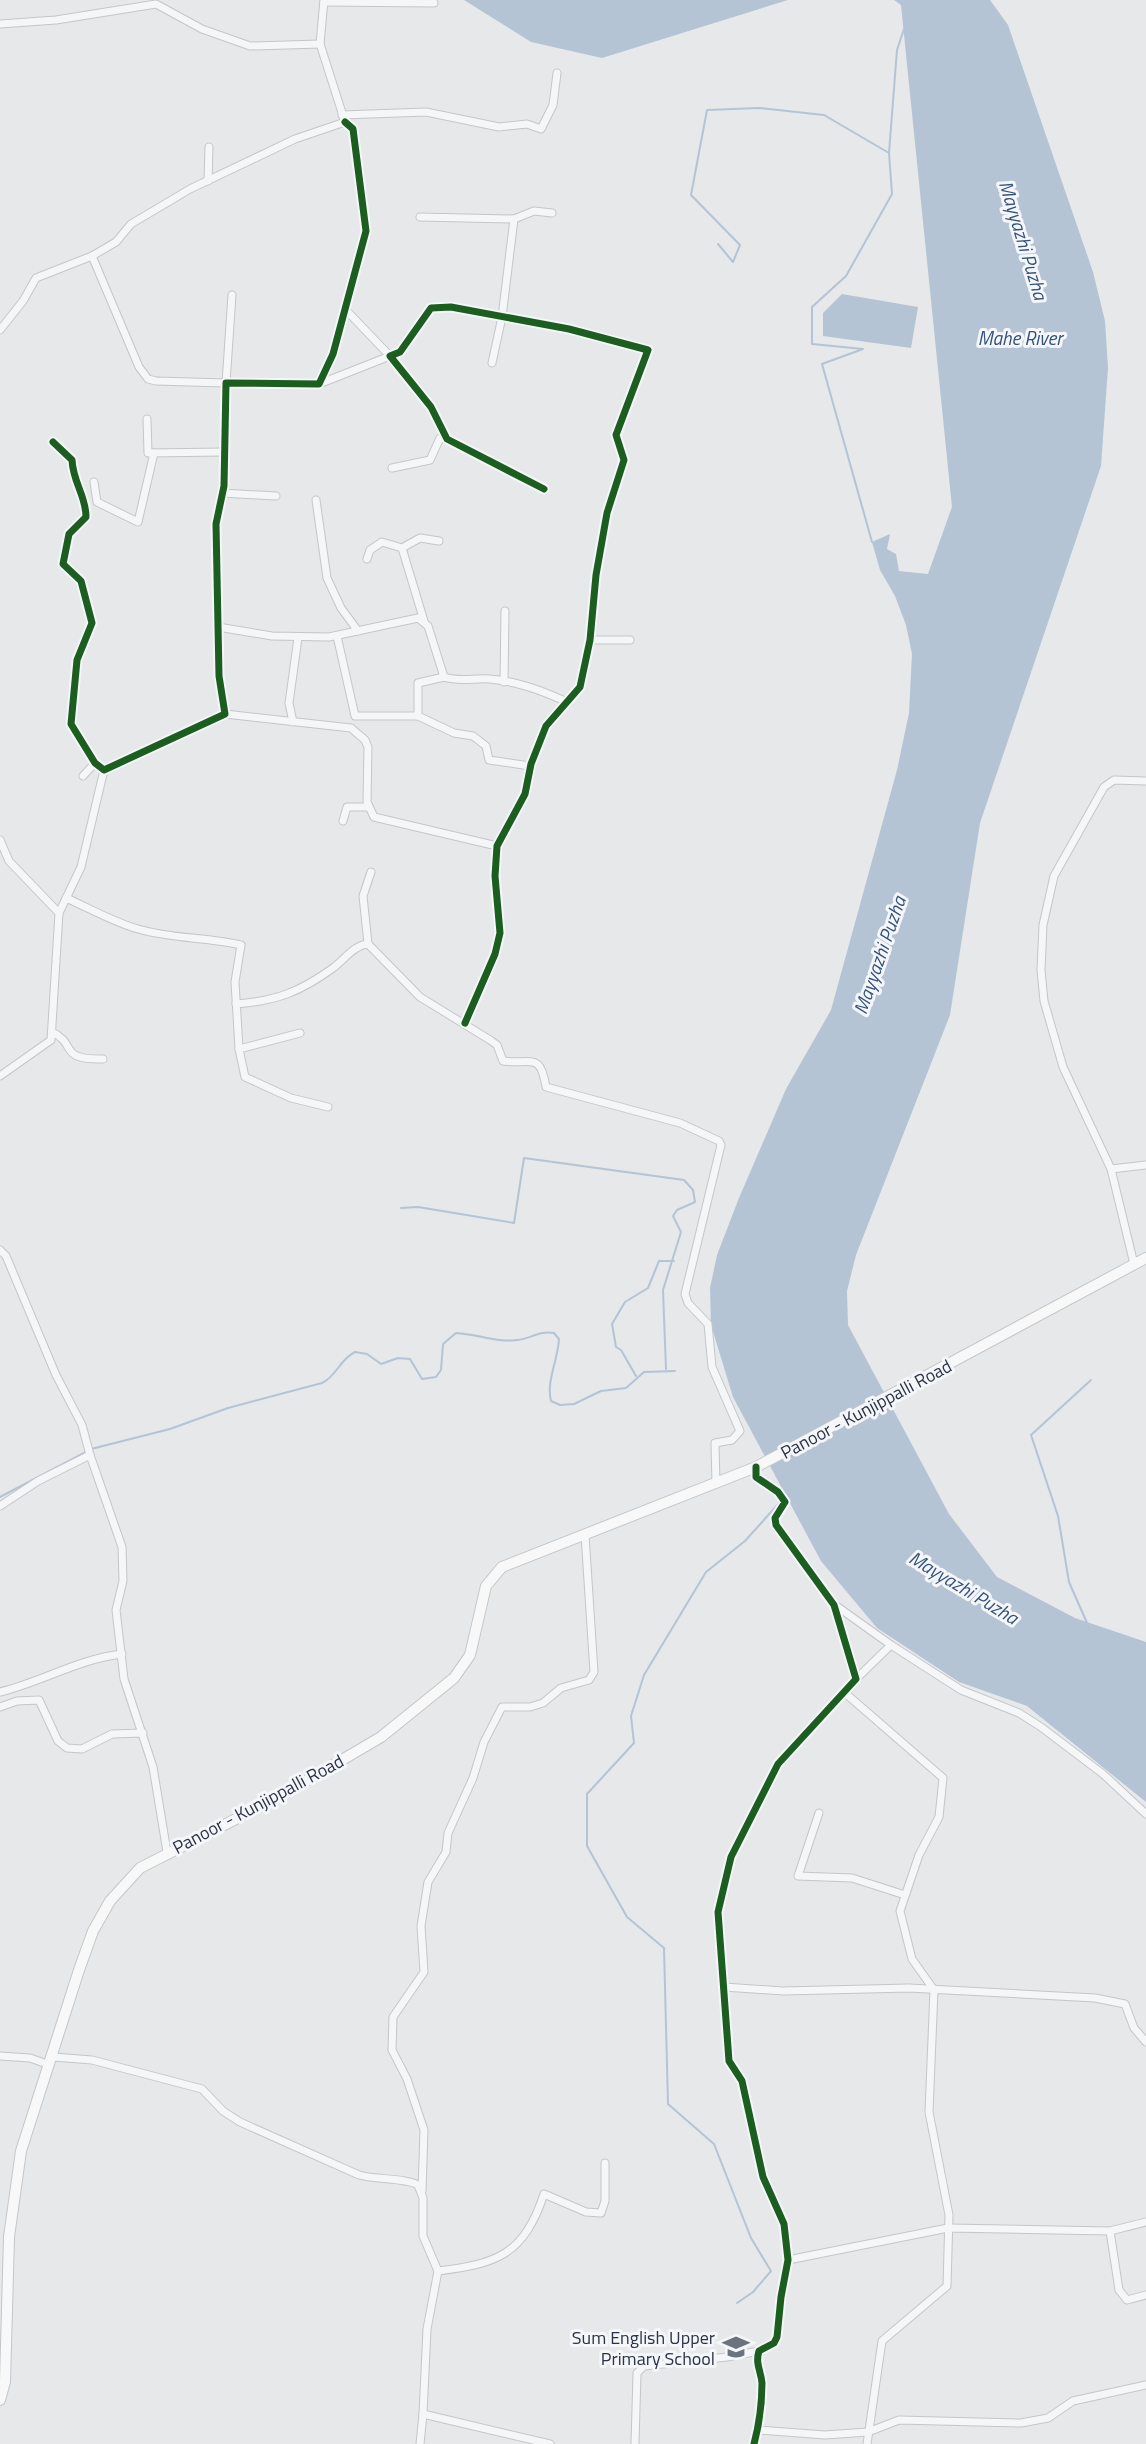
<svg xmlns="http://www.w3.org/2000/svg" width="1146" height="2444" font-family="'Titillium Web',sans-serif">
<style>
.water{fill:#b4c4d5}
.lines{fill:none;stroke-linecap:round;stroke-linejoin:round}
.stream{stroke:#b4c4d5;stroke-width:2}
.minor-casing{stroke:#c4c6c8;stroke-width:9}
.secondary-casing{stroke:#c4c6c8;stroke-width:12}
.minor{stroke:#f5f6f7;stroke-width:7}
.secondary{stroke:#f8f8f8;stroke-width:10}
.cycleway-casing{stroke:#f4f6f9;stroke-width:11}
.cycleway{stroke:#1b5e20;stroke-width:7}
.labels{text-anchor:middle;dominant-baseline:central;stroke-width:6;stroke-linejoin:round;paint-order:stroke}
.street-label{font-size:18px;fill:#2b3445;stroke:#f4f6f9}
.poi-label{font-size:18px;fill:#2b3445;stroke:#f4f6f9;text-anchor:end}
.water-label{font-size:19px;font-style:italic;fill:#34527a;stroke:#f4f6f9}
</style>
<rect width="100%" height="100%" fill="#e6e8ea"/>
<!-- water -->
<g class="water">
<polygon points="464,0 788,0 602,58 531,42"/>
<polygon points="894,0 990,0 1008,25 1093,272 1105,321 1108,368 1101,466 980,823 950,1015 856,1255 847,1291 848,1325 949,1514 997,1577 1075,1618 1146,1642 1146,1802 1027,1706 959,1682 877,1628 821,1561 733,1397 711,1325 710,1288 717,1255 739,1198 786,1089 831,1010 897,770 909,713 912,654 906,625 895,596 880,570 872,542 890,534 887,549 896,554 899,571 928,574 952,507 901,5"/>
<polygon points="842,294 918,307 911,348 823,336 823,313"/>
</g>
<g class="lines">
<!-- stream -->
<g class="stream">
<polyline points="718,244 733,262 740,245 691,195 707,110 759,108 824,115 889,153"/>
<polyline points="872,542 822,364 863,349 812,344 812,307 846,276 892,194 889,153 897,50 904,29"/>
<polyline points="401,1208 418,1207 514,1223 524,1158 684,1180 693,1190 695,1202 677,1210 673,1216 681,1232 663,1290 666,1369"/>
<polyline points="636,1376 621,1350 616,1347 612,1324 625,1302 648,1288 659,1261 674,1261"/>
<path d="M91 1449 170 1429 228 1408 322 1383C336 1377 340 1359 355 1352L367 1354 381 1364 398 1358 410 1359 422 1379 436 1377 441 1370 443 1344 456 1333C477 1334 497 1343 517 1340 531 1339 539 1330 554 1333L559 1339C558 1360 546 1381 551 1401L560 1405 574 1404 601 1391 626 1388 644 1372 675 1371"/>
<polyline points="0,1497 86,1452"/>
<polyline points="1087,1623 1069,1582 1058,1516 1031,1435 1091,1380"/>
<polyline points="737,2303 753,2292 771,2271 751,2238 714,2144 668,2104 664,1948 627,1917 587,1846 587,1794 634,1743 631,1716 644,1675 706,1572 745,1541 781,1501"/>
</g>
<!-- minor casing -->
<g class="minor-casing">
<g id="minor">
<polyline points="324,2 434,3"/>
<polyline points="0,24 56,20 156,4 202,29 250,46 320,44"/>
<polyline points="342,115 426,112 499,127 527,124 541,129 553,105 557,73"/>
<polyline points="208,181 209,147"/>
<polyline points="420,217 514,219 534,211 552,213"/>
<polyline points="92,256 139,367 148,379 156,381 226,383 232,295"/>
<polyline points="0,330 23,301 36,278 92,256 116,242 131,224 190,189 295,139 345,122 320,44 324,0"/>
<polyline points="492,363 502,317 514,219"/>
<polyline points="319,384 390,356 345,309"/>
<polyline points="147,419 148,453 224,452"/>
<path d="M53 442 72 460C73 483 86 495 86 517L69 534 63 564 81 581 92 623 77 660 71 724 95 763 104 770 225 714 219 676 216 524 224 486 226 383 319 384 333 354 366 231 353 129 345 122"/>
<polyline points="392,468 430,460 440,438 447,439"/>
<polyline points="94,482 97,502 138,522 154,453"/>
<polyline points="222,493 276,496"/>
<polyline points="316,500 327,578 341,608 358,631"/>
<polyline points="402,548 420,538 439,541"/>
<polyline points="367,559 370,550 382,542 402,548 424,621"/>
<path d="M218 627 272 636 329 637 418 618 428 626 444 677C459 682 473 678 489 679 516 681 540 690 565 701"/>
<polyline points="337,636 355,716 418,716 418,683 444,677"/>
<polyline points="590,640 630,640"/>
<polyline points="504,682 505,611"/>
<polyline points="225,714 351,728 365,740 368,747 367,802 374,817 497,846"/>
<polyline points="418,716 454,733 473,736 486,746 489,760 530,766"/>
<polyline points="293,722 289,703 298,638"/>
<polyline points="83,776 95,763"/>
<polyline points="343,821 347,807 369,807"/>
<polyline points="0,840 9,861 59,913"/>
<path d="M66 898C89 908 113 922 138 929 172 939 207 937 241 945L235 982 239 1049 245 1077 291 1098 328 1107"/>
<polyline points="368,944 363,896 371,872"/>
<path d="M236 1004C276 1001 300 992 333 968 344 960 354 945 368 944L420 997 490 1040 497 1045 503 1061C532 1065 540 1051 546 1087L680 1123 719 1141 721 1145 685 1294 688 1303 708 1324 712 1367 740 1431 732 1440 715 1443 716 1484"/>
<polyline points="465,1023 495,954 500,933 495,876 497,846 525,794 531,764 546,726 580,687 590,640 596,575 607,513 624,460 616,435 648,350 569,329 451,307 431,308 400,352 390,356 431,407 447,439 544,489"/>
<path d="M52 1032C78 1044 57 1060 103 1059"/>
<polyline points="239,1049 300,1033"/>
<polyline points="0,1076 51,1040 59,913 81,867 104,770"/>
<polyline points="1111,1169 1146,1165"/>
<polyline points="0,1250 6,1256 56,1375 82,1425 90,1455"/>
<polyline points="1134,1264 1111,1169 1063,1067 1044,1001 1041,970 1043,925 1054,876 1104,787 1114,780 1146,781"/>
<polyline points="0,1506 38,1481 90,1455 122,1547 123,1581 116,1610 124,1679 153,1767 167,1852"/>
<polyline points="835,1605 891,1645"/>
<polyline points="856,1679 891,1645 961,1690 1019,1713 1041,1727 1103,1774 1146,1814"/>
<path d="M0 1692C42 1682 78 1659 122 1654"/>
<polyline points="845,1693 943,1778 939,1817 919,1855 900,1911 912,1959 934,1990 929,2112 949,2215 947,2286 882,2341 867,2444"/>
<polyline points="0,1707 17,1701 39,1700 58,1741 67,1748 82,1749 112,1734 143,1733"/>
<polyline points="819,1813 798,1876 852,1878 905,1895"/>
<polyline points="724,1987 783,1991 909,1988 1095,1998 1125,2004 1134,2028 1146,2042"/>
<polyline points="0,2056 30,2058 50,2065"/>
<path d="M53 2057 92 2060 202 2089 223 2111 240 2122 359 2175C376 2180 407 2178 418 2185L423 2198V2236L438 2271 427 2329 423 2414 550 2444"/>
<polyline points="422,2191 424,2130 407,2079 392,2050 393,2017 424,1972 421,1926 428,1882 446,1852 448,1833 473,1778 484,1742 502,1707 530,1707 543,1703 561,1688 589,1680 594,1672 585,1535"/>
<polyline points="1110,2231 1119,2290 1127,2300 1146,2295"/>
<polyline points="788,2260 948,2228 1110,2231 1146,2222"/>
<path d="M438 2271C498 2264 524 2254 544 2194L586 2212 601 2213 605 2201V2163"/>
<polyline points="758,2430 825,2435 868,2432 899,2420 1021,2423 1048,2418 1073,2401 1146,2385"/>
<polyline points="420,2444 423,2414"/>
<polyline points="635,2444 637,2373 644,2366 727,2357 759,2351"/>
<path d="M754 2444C759 2425 762 2404 762 2383 761 2371 755 2364 759 2351L774 2343 777 2337 781 2297 788 2260 784 2224 763 2177 742 2081 729 2061 718 1912 731 1857 778 1764 856 1679 834 1605 776 1525 775 1518 785 1502 778 1492 756 1477V1467"/>
</g>
</g>
<!-- secondary casing -->
<g class="secondary-casing">
<polyline id="secondary" points="0,2400 5,2382 9,2237 21,2151 79,1970 93,1931 110,1901 140,1868 279,1797 381,1737 454,1678 470,1655 486,1586 502,1567 756,1467 1146,1258"/>
</g>
<!-- minor -->
<use href="#minor" class="minor"/>
<!-- secondary -->
<use href="#secondary" class="secondary"/>
<!-- cycleway casing -->
<g class="cycleway-casing">
<g id="cycleway">
<path d="M53 442 72 460C73 483 86 495 86 517L69 534 63 564 81 581 92 623 77 660 71 724 95 763 104 770 225 714 219 676 216 524 224 486 226 383 319 384 333 354 366 231 353 129 345 122"/>
<polyline points="465,1023 495,954 500,933 495,876 497,846 525,794 531,764 546,726 580,687 590,640 596,575 607,513 624,460 616,435 648,350 569,329 451,307 431,308 400,352 390,356 431,407 447,439 544,489"/>
<path d="M754 2444C759 2425 762 2404 762 2383 761 2371 755 2364 759 2351L774 2343 777 2337 781 2297 788 2260 784 2224 763 2177 742 2081 729 2061 718 1912 731 1857 778 1764 856 1679 834 1605 776 1525 775 1518 785 1502 778 1492 756 1477V1467"/>
</g>
</g>
<!-- cycleway -->
<use href="#cycleway" class="cycleway"/>
</g>
<!-- icons -->
<defs>
<g id="school-bare" transform="scale(2.1)"><path d="M0-5L7-2L0 1L-7-2ZM-4 1L0 2.5L4 1V4Q0 6-4 4Z" fill="#6c737f" stroke="#f4f6f9" stroke-width="2.5" paint-order="stroke"/></g>
</defs>
<g fill-rule="evenodd">
<use href="#school-bare" x="736" y="2347"/>
</g>
<g class="labels">
<!-- street labels -->
<g class="street-label">
<text transform="translate(866 1409) rotate(-28)">Panoor - Kunjippalli Road</text>
<text transform="translate(258 1804) rotate(-28)">Panoor - Kunjippalli Road</text>
</g>
<!-- poi labels -->
<g class="poi-label">
<text x="715" y="2337">Sum English Upper<tspan x="715" dy="21">Primary School</tspan></text>
</g>
<!-- water labels -->
<g class="water-label">
<text transform="translate(1024 240) rotate(73)">Mayyazhi Puzha</text>
<text x="1020" y="337">Mahe River</text>
<text transform="translate(879 955) rotate(-71)">Mayyazhi Puzha</text>
<text transform="translate(964 1587) rotate(31)">Mayyazhi Puzha</text>
</g>
</g>
</svg>
